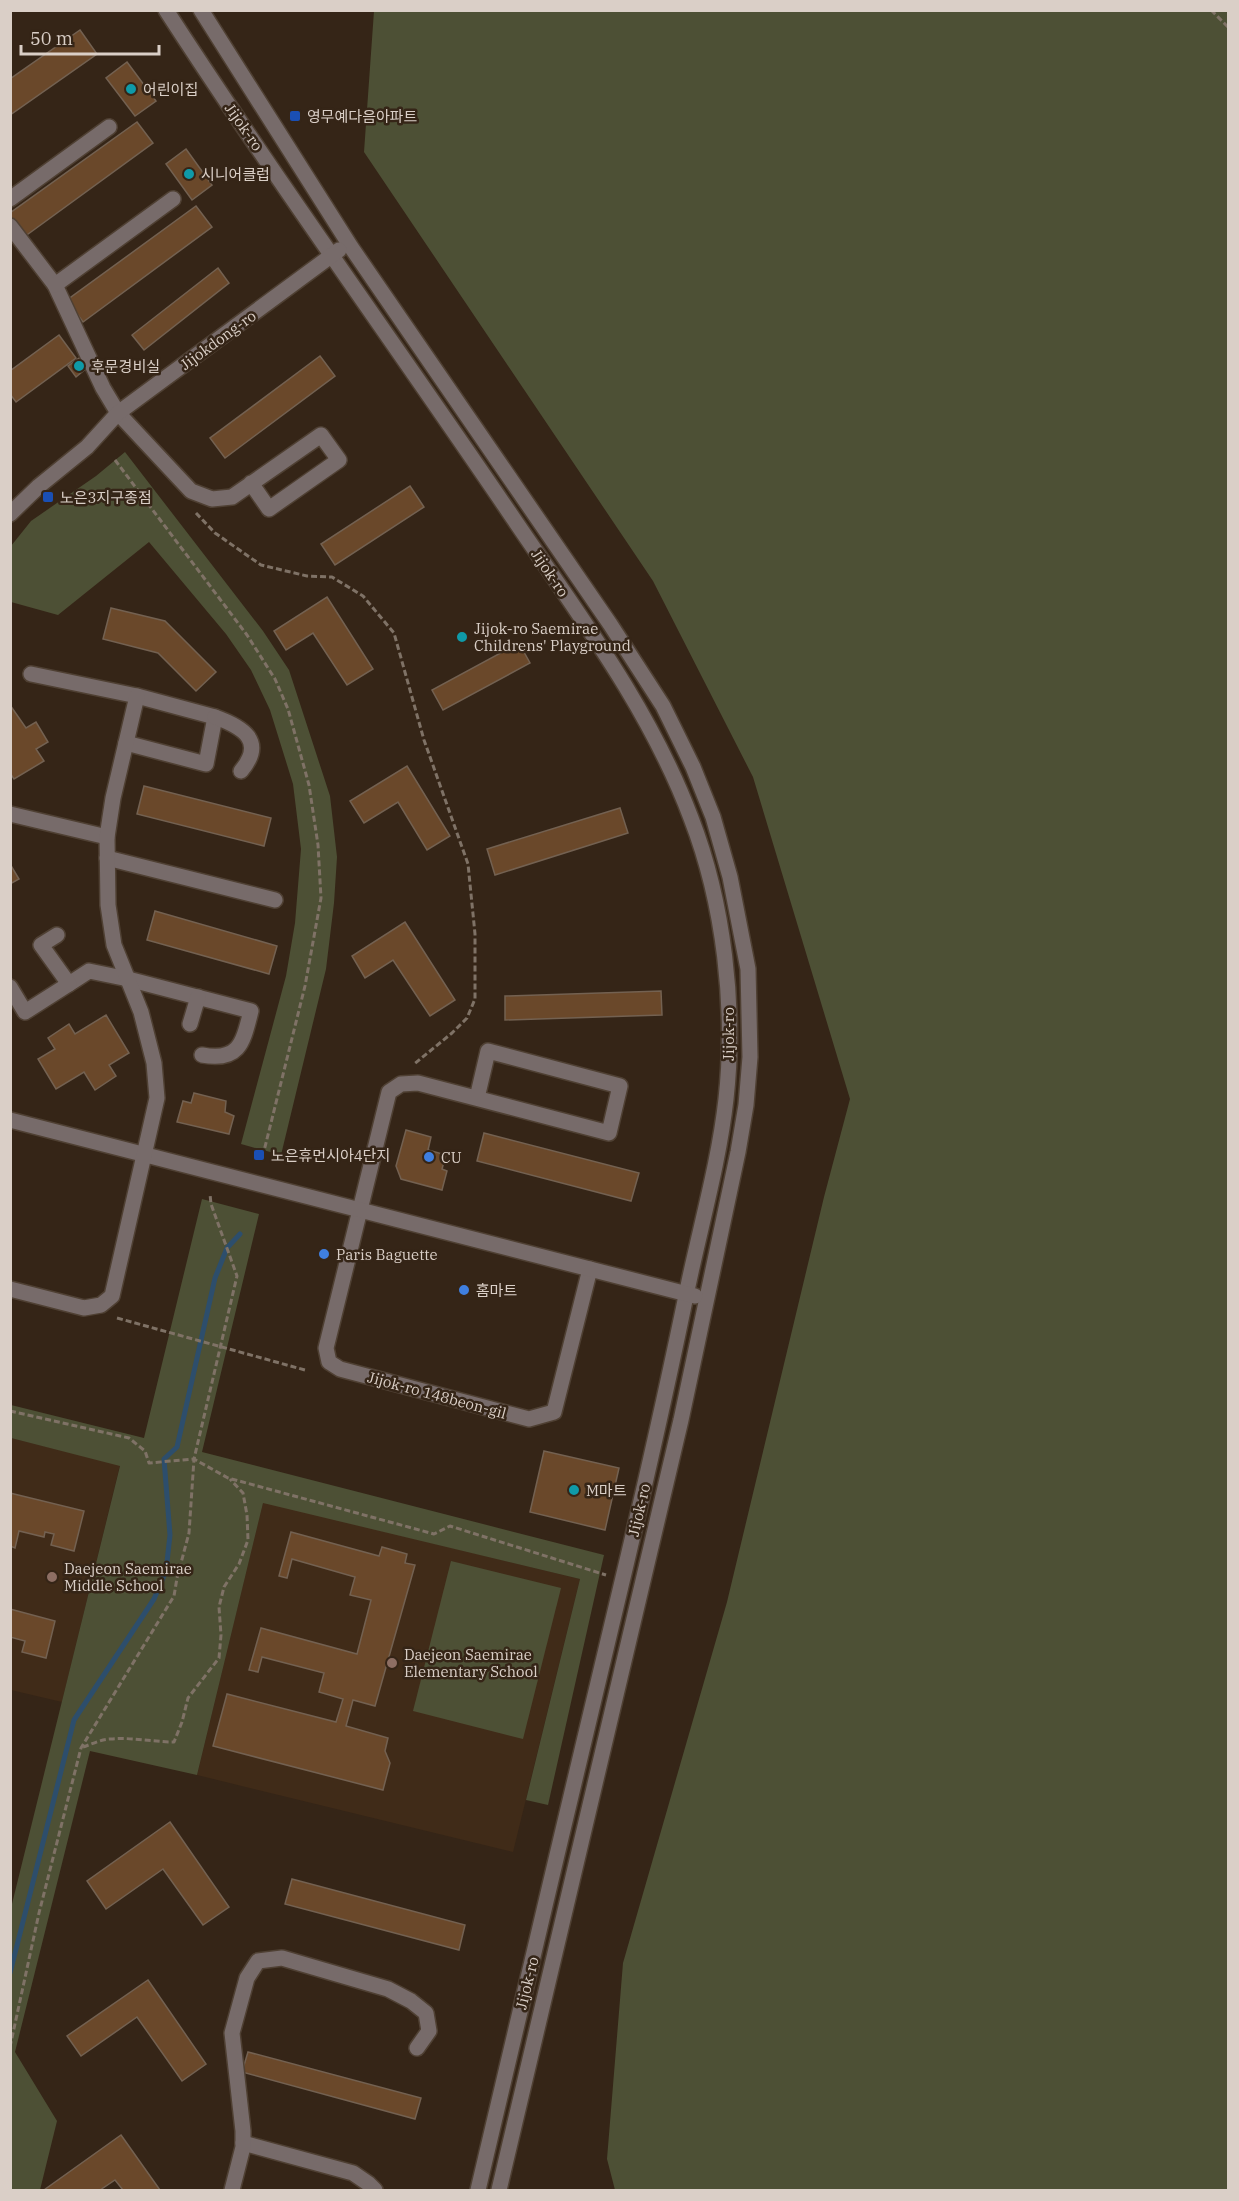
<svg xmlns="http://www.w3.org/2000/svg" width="1239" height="2201" font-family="'IBM Plex Serif','Noto Sans KR',serif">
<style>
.built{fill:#402b18}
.green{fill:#4d5035}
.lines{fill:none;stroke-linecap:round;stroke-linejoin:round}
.stream{stroke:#2d4e6c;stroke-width:5}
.building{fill:#6a482a;stroke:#736151;stroke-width:1.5}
.minor-casing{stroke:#4f4033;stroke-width:18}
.path{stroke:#7f7266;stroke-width:3;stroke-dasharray:6 3;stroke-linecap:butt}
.minor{stroke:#776b6a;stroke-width:15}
.culture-dot{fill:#0f9aa8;stroke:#352517;stroke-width:2}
.transit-dot{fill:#1a4fb4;stroke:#352517;stroke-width:2}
.shop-dot{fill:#3f7fe0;stroke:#352517;stroke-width:2}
.education-dot{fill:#8d6e63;stroke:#352517;stroke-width:2}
.labels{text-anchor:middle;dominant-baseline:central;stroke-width:5;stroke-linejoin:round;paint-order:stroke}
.poi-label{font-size:15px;fill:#dacfc7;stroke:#352517;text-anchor:start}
.street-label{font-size:15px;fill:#dacfc7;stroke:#352517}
</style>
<rect width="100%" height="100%" fill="#352517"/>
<!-- built -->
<g class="built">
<polygon points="11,1438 120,1465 62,1702 11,1690"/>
<polygon points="263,1502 580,1579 513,1852 197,1775"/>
</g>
<!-- green -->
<g class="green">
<polygon points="374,11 1228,11 1228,2190 615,2190 607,2159 623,1963 727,1602 824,1197 850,1099 753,777 653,581 364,152"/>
<polygon points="125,452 263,631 289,670 330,796 337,857 334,903 326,969 281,1155 241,1144 286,976 295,923 301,849 293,784 270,710 251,670 226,634 149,542 58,615 11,602 11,546 31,521 96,476"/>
<polygon points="202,1199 259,1214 202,1452 604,1555 548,1805 526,1800 580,1579 263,1503 197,1775 90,1751 15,2052 57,2121 40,2190 11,2190 11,1908 120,1466 11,1438 11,1405 144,1438"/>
<polygon points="451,1561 561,1588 523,1739 413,1711"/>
</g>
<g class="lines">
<!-- stream -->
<polyline class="stream" points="10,1973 74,1720 154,1599 166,1571 170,1535 164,1459 177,1447 215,1278 227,1248 240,1234"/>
</g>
<!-- building -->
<g class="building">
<polygon points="80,30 97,54 10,115 10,79"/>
<polygon points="127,62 156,101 135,116 106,78"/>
<polygon points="137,122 153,143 24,237 10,218 10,213"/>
<polygon points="186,149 212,185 192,200 166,164"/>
<polygon points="196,206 212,227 83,322 67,300"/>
<polygon points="218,268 229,283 144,350 132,335"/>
<polygon points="59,335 76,358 16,402 10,394 10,371"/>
<polygon points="82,356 89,366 76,377 68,366"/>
<polygon points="320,356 335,376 225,458 210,438"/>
<polygon points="410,486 424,507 335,565 321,544"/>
<polygon points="327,597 373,669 347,685 313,633 286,650 274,631"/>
<polygon points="111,608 165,621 216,672 196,691 158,653 103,639"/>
<polygon points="519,643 530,663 443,710 432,690"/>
<polygon points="10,705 26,728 36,722 48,742 36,749 44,761 14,779 10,773"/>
<polygon points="407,766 450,836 427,850 398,802 364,823 350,801"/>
<polygon points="144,786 271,818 264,846 137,814"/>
<polygon points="620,808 628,833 495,875 487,849"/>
<polygon points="10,864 19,879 10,884"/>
<polygon points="155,911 277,946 269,974 147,940"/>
<polygon points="405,922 455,1000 430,1016 393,960 365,978 352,956"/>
<polygon points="661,991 662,1015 505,1020 505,996"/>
<polygon points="106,1015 129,1053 109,1065 116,1076 95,1090 84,1072 56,1089 38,1059 55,1049 48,1038 69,1024 75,1034"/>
<polygon points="194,1093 226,1101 225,1112 234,1116 229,1134 177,1122 183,1101 191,1103"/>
<polygon points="406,1130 431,1137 428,1150 446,1155 442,1169 447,1171 442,1190 401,1179 396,1166"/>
<polygon points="484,1133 639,1173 631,1201 477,1161"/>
<polygon points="544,1451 619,1468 605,1530 530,1512"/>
<polygon points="10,1493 84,1511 74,1551 51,1545 54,1534 45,1532 44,1537 19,1531 15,1548 10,1546"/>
<polygon points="291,1532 379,1556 382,1547 407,1554 405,1563 415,1565 375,1706 353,1700 346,1726 388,1738 385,1751 390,1763 383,1790 213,1746 227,1694 336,1722 343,1699 319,1692 324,1673 262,1657 258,1672 249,1670 261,1628 357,1654 371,1600 350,1595 355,1577 292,1559 287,1578 279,1576"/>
<polygon points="10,1609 55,1621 46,1658 22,1652 25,1641 10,1637"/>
<polygon points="170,1822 229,1907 203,1925 163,1869 106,1909 87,1881"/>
<polygon points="292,1879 465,1925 459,1950 285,1904"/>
<polygon points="148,1980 206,2064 182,2081 137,2017 81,2056 67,2036"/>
<polygon points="248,2052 421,2098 415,2119 242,2072"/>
<polygon points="121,2135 160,2190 123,2190 115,2180 100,2190 44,2190"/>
</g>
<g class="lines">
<!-- minor casing -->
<g class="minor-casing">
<g id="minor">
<path d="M166 10C276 180 395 344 509 512 575 610 649 706 691 818 724 903 736 1008 726 1099 719 1162 701 1224 688 1286 669 1379 648 1472 626 1565 577 1773 526 1982 478 2190"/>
<polyline points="201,10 351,247 610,624 663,706 693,767 713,817 730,877 748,969 750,1057 746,1105 738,1152 681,1420 499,2190"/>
<polyline points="10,199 109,127"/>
<polyline points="10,226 55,285 103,388 118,413 191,491 212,499 232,497 321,435 339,460 269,509 251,483"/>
<polyline points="55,285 173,199"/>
<polyline points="10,514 39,486 87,447 118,413 339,250"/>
<polyline points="31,674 137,696 215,717 206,764 126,743"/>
<path d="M215 717C243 727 266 741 241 771"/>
<polyline points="10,814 107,837"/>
<polyline points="107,858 275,900"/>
<path d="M69 984 89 971 128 979 251 1011C243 1042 240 1062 202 1055"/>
<polyline points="10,987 25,1012 69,984 41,945 57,935"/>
<polyline points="190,1024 198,997"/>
<polyline points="477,1098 488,1051 620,1086 609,1133 418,1083 401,1084 389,1092 326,1348 329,1362 340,1369 529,1419 554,1412 590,1269"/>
<polyline points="10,1120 695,1296"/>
<polyline points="10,1289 84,1308 101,1305 112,1296 157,1098 154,1063 141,1012 114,945 108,905 107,837 113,798 137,696"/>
<polyline points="243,2143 353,2173 369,2184 375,2190"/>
<polyline points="232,2190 243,2147 243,2131 232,2033 247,1978 258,1961 282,1958 388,1989 411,2001 426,2013 429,2031 417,2048"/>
</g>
</g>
<!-- path -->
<g class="path">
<polyline points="1211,10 1228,27"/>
<polyline points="115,460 247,635 275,679 288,709 309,785 318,845 321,898 305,986 264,1151"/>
<polyline points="196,513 215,533 261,565 307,576 332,577 363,596 394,633 424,740 468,864 475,934 475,999 467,1018 452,1033 413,1065"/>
<polyline points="117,1318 305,1370"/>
<polyline points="10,1411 129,1438 145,1451 149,1463 194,1459 228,1478 434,1534 450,1526 606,1575"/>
<path d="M83 1747C92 1744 102 1739 111 1739 132 1737 153 1742 174 1742L182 1722 188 1698 219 1658 221 1635 219 1607 224 1587 239 1564 248 1540 247 1515 243 1493 230 1479"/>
<polyline points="10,2047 39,1913 81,1748 174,1596 177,1578 189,1533 194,1459 237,1276 211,1204 210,1194"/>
</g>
<!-- minor -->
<use href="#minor" class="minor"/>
</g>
<!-- markers -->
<g class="culture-dot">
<circle cx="131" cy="89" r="6"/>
<circle cx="189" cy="174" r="6"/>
<circle cx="79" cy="366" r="6"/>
<circle cx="462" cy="637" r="6"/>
<circle cx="574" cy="1490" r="6"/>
</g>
<g class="transit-dot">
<rect x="289" y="110" width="12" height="12" rx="3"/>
<rect x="42" y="491" width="12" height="12" rx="3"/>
<rect x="253" y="1149" width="12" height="12" rx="3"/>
</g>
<g class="shop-dot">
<circle cx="429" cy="1157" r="6"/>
<circle cx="324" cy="1254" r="6"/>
<circle cx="464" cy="1290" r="6"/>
</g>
<g class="education-dot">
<circle cx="52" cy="1577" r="6"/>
<circle cx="392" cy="1663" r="6"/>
</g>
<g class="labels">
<!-- poi labels -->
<g class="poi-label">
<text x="143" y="89">어린이집</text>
<text x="307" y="116">영무예다음아파트</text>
<text x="201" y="174">시니어클럽</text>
<text x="91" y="366">후문경비실</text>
<text x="60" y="497">노은3지구종점</text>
<text x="474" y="628">Jijok-ro Saemirae<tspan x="474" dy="17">Childrens' Playground</tspan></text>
<text x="271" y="1155">노은휴먼시아4단지</text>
<text x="441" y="1157">CU</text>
<text x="336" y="1254">Paris Baguette</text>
<text x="476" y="1290">홈마트</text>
<text x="586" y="1490">M마트</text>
<text x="64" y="1568">Daejeon Saemirae<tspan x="64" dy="17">Middle School</tspan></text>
<text x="404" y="1654">Daejeon Saemirae<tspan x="404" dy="17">Elementary School</tspan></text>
</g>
<!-- street labels -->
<g class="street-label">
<text transform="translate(244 127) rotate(55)">Jijok-ro</text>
<text transform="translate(218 340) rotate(-36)">Jijokdong-ro</text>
<text transform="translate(550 573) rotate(56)">Jijok-ro</text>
<text transform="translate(728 1034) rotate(-90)">Jijok-ro</text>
<text transform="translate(437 1395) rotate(15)">Jijok-ro 148beon-gil</text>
<text transform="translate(639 1510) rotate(-77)">Jijok-ro</text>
<text transform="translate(527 1983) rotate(-76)">Jijok-ro</text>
</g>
</g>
<!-- border -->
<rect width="1239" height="2201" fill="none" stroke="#dacfc7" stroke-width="24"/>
<!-- scale -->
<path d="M21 45v9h138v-9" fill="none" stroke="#dacfc7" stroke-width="3"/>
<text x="30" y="45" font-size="18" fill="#dacfc7" stroke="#352517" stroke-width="4.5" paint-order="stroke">50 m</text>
</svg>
